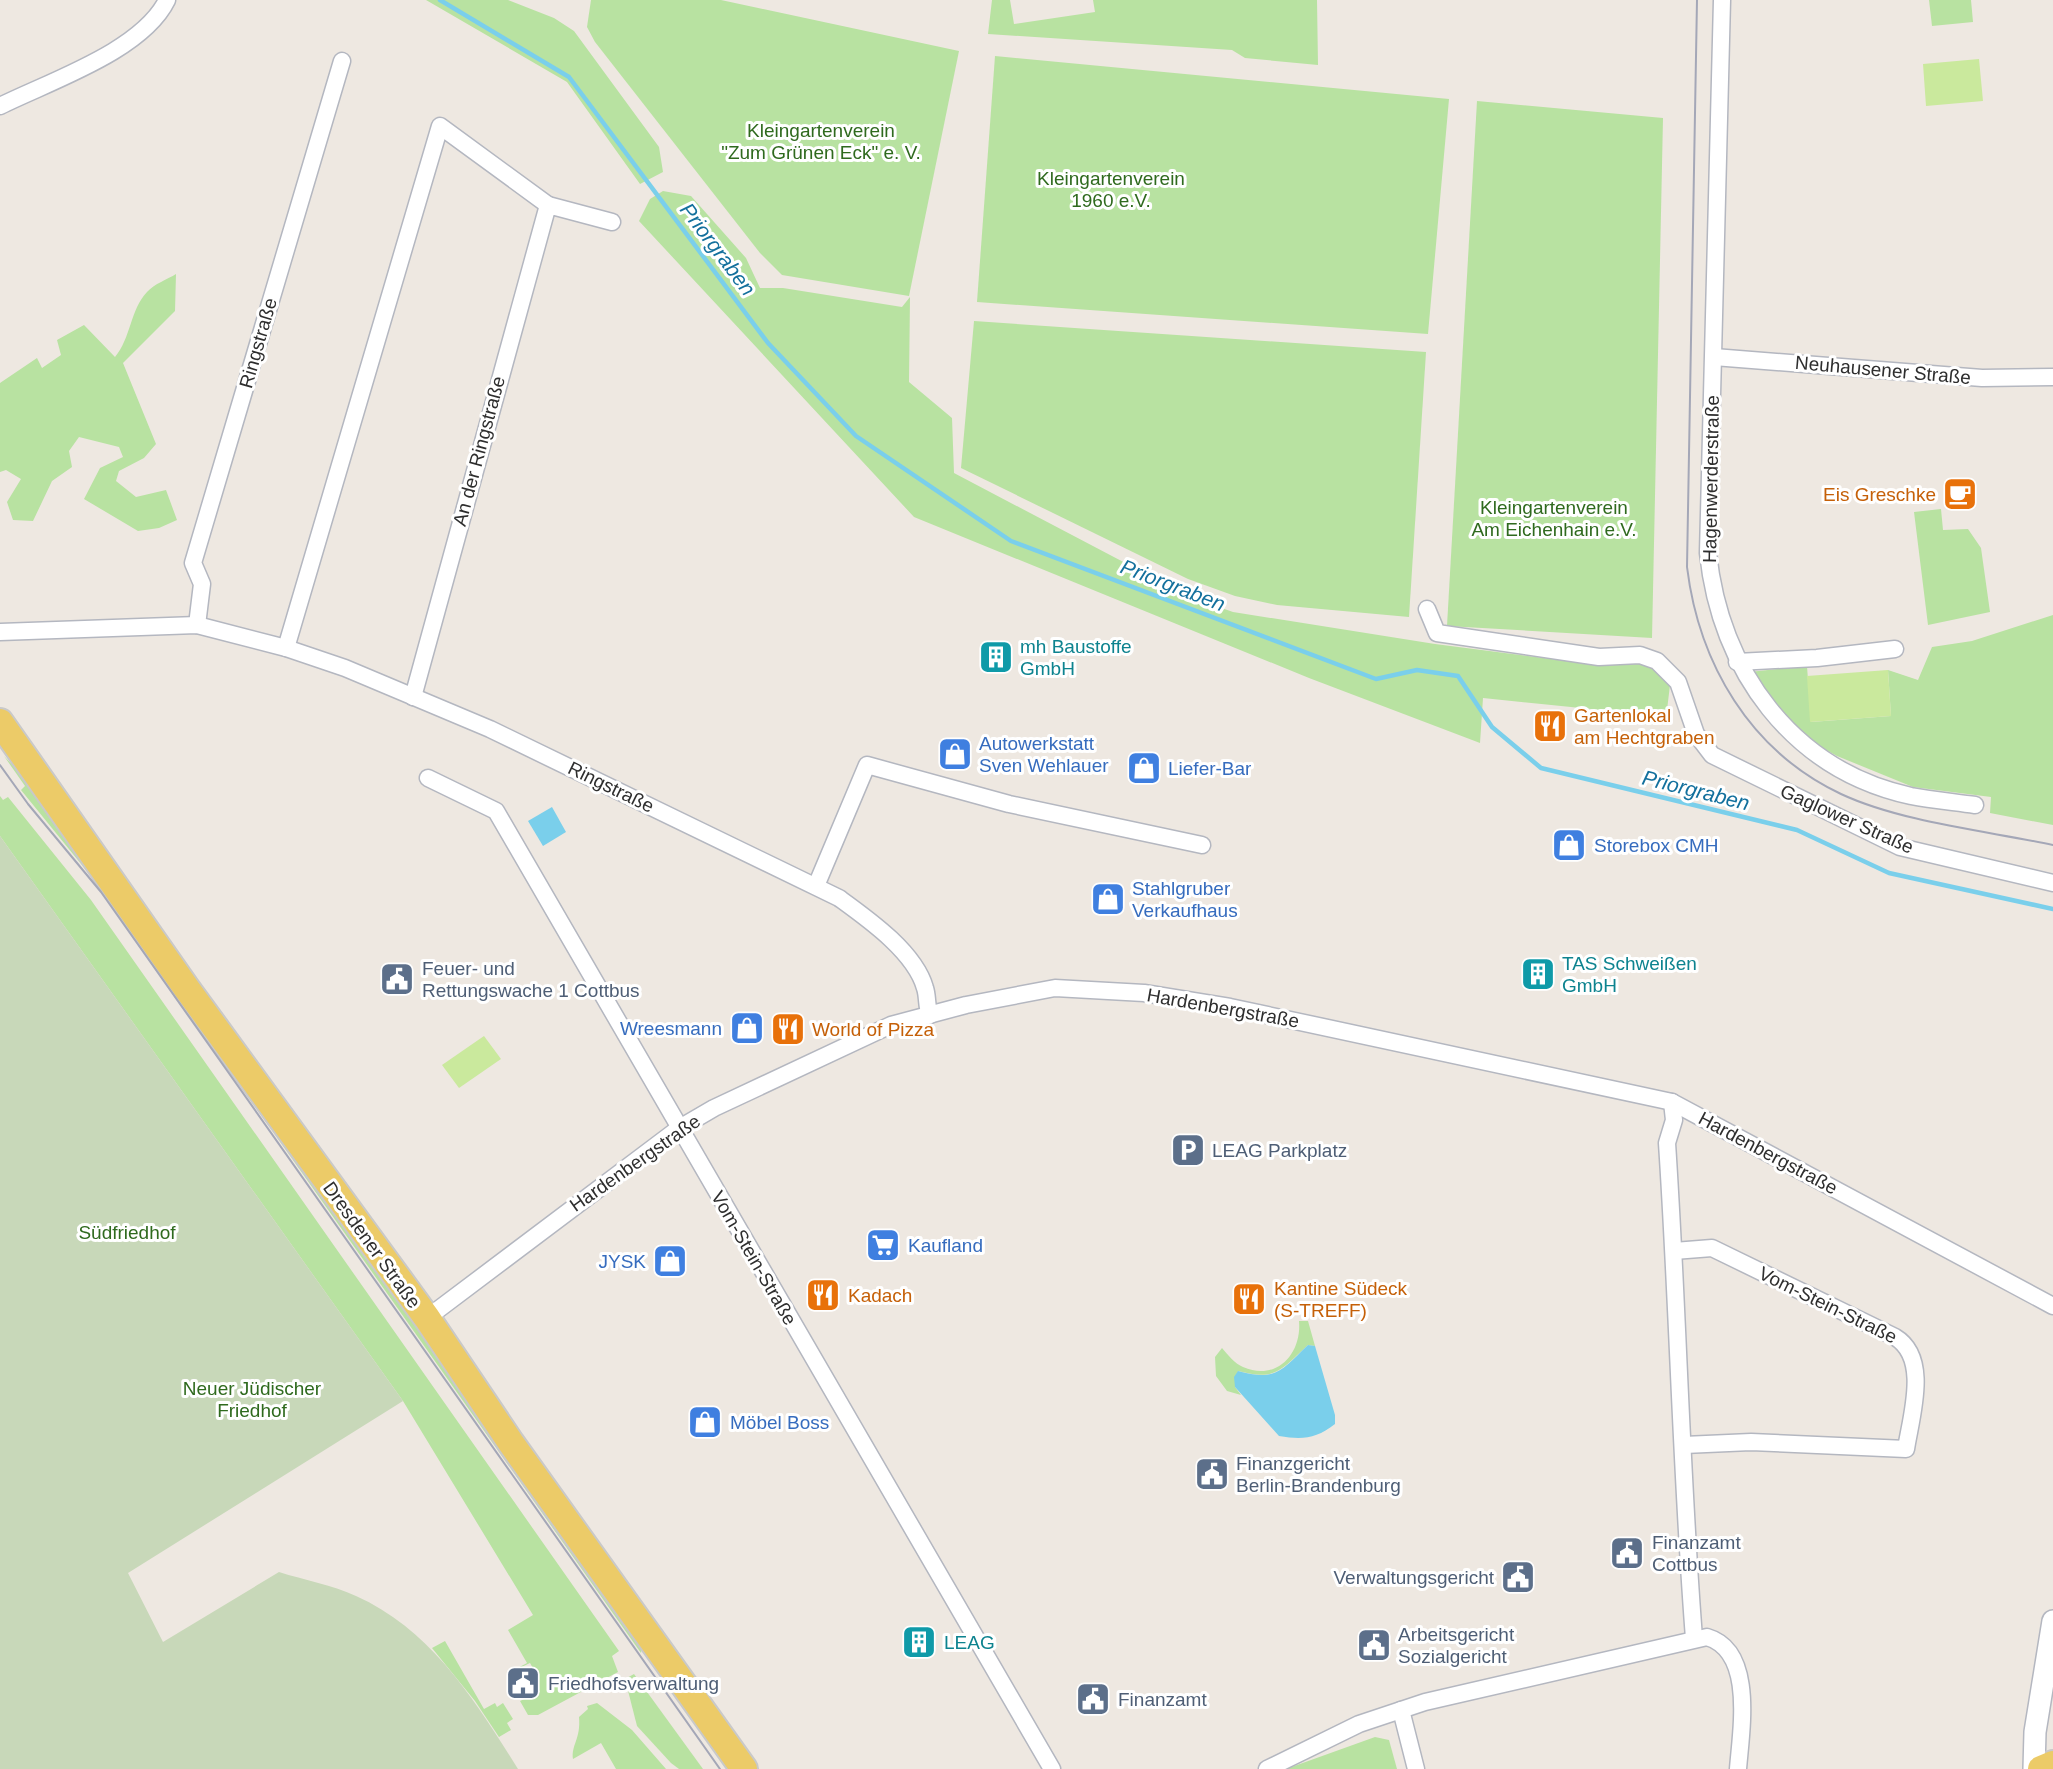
<svg xmlns="http://www.w3.org/2000/svg" width="2053" height="1769" font-family="Arial,sans-serif">
<style>
.green{fill:#b8e2a1}
.cemetery{fill:#c8d8b9}
.pitch{fill:#cae99d}
.water{fill:#7acfeb}
.lines{fill:none;stroke-linecap:round;stroke-linejoin:round}
.stream{stroke:#7acfeb;stroke-width:4.5}
.minor-casing{stroke:#b4b7c0;stroke-width:19}
.tertiary-casing{stroke:#b4b7c0;stroke-width:24}
.primary-casing{stroke:#c9c9c9;stroke-width:30}
.minor{stroke:#fff;stroke-width:16}
.tertiary{stroke:#fff;stroke-width:21}
.primary{stroke:#eccb68;stroke-width:26}
.tram{stroke:#a4a7b7;stroke-width:2}
.labels{text-anchor:middle;dominant-baseline:central;stroke-width:6;stroke-linejoin:round;paint-order:stroke}
.park-label{font-size:19px;fill:#2f6a1e;stroke:#fff}
.street-label{font-size:19px;fill:#2e2e2e;stroke:#fff}
.food-label{font-size:19px;fill:#c56008;stroke:#fff;text-anchor:start}
.culture-label{font-size:19px;fill:#0d838f;stroke:#fff;text-anchor:start}
.shop-label{font-size:19px;fill:#366cbe;stroke:#fff;text-anchor:start}
.service-label{font-size:19px;fill:#4e5e75;stroke:#fff;text-anchor:start}
.water-label{font-size:21px;font-style:italic;fill:#13709d;stroke:#fff}
</style>
<rect width="100%" height="100%" fill="#eee8e1"/>
<!-- green -->
<g class="green">
<polygon points="426,0 508,0 554,18 574,31 659,147 663,172 640,184 567,82"/>
<polygon points="591,0 721,0 959,51 909,296 782,275 760,253 595,42 587,27"/>
<polygon points="992,0 1010,0 1014,24 1095,12 1093,0 1317,0 1318,65 1245,58 1232,50 988,34"/>
<polygon points="1929,0 1971,0 1973,22 1932,26"/>
<polygon points="995,56 1449,99 1428,334 977,302"/>
<polygon points="1477,101 1663,118 1652,638 1447,626"/>
<polygon points="663,191 691,196 746,258 760,288 783,288 902,307 910,297 909,382 952,418 954,473 1190,597 1233,612 1435,644 1598,665 1639,664 1655,668 1670,685 1667,710 1650,715 1483,698 1480,743 1309,678 914,517 639,221 650,199"/>
<path d="M176 274 175 311 123 363 156 444 144 458 119 471 116 481 136 497 166 490 177 520 159 528 138 531 84 499 100 468 123 457 119 447 79 437 69 451 72 467 52 481 33 521 13 520 7 502 21 479 6 470 0 472V383L37 358 42 368 61 355 57 340 84 325 115 357C131 338 130 310 147 292 154 284 168 279 176 274Z"/>
<polygon points="974,321 1426,352 1409,617 1277,605 1235,596 1188,579 961,468"/>
<polygon points="1941,509 1943,530 1968,529 1981,548 1990,612 1928,625 1914,512"/>
<polygon points="2053,615 2053,825 1990,813 1991,797 1913,787 1837,756 1802,737 1749,672 1807,666 1811,722 1891,716 1888,670 1918,680 1932,647 1972,641"/>
<polygon points="4,756 40,794 642,1646 641,1653 103,891 21,790 25,786"/>
<polygon points="0,796 3,800 8,797 91,900 619,1651 612,1656 618,1672 538,1715 528,1715 520,1701 540,1692 534,1680 538,1677 530,1663 505,1675 527,1663 508,1630 533,1615 403,1401 0,836"/>
<path d="M1299 1321H1308L1315 1346 1308 1345C1281 1370 1276 1381 1238 1371L1235 1387 1241 1395 1227 1391 1216 1376 1215 1357 1222 1348C1228 1355 1235 1364 1243 1367 1277 1382 1302 1353 1299 1321Z"/>
<polygon points="445,1641 484,1709 495,1703 497,1707 503,1703 513,1719 507,1723 511,1730 499,1737 475,1701 432,1648"/>
<polygon points="634,1674 703,1769 679,1769 671,1763 637,1726 625,1679"/>
<path d="M597 1703 632 1730 666 1769H616L601 1743 573 1759C571 1745 581 1739 579 1717L588 1709 587 1706Z"/>
<polygon points="1375,1737 1389,1740 1397,1769 1286,1769"/>
</g>
<!-- cemetery -->
<path class="cemetery" d="M0 836 403 1401 128 1573 163 1642 279 1572C304 1580 333 1585 356 1596 432 1630 476 1702 518 1769H0Z"/>
<!-- pitch -->
<g class="pitch">
<polygon points="1979,59 1983,101 1926,106 1923,64"/>
<polygon points="1888,670 1891,716 1810,722 1807,676"/>
<polygon points="484,1036 501,1059 459,1088 442,1065"/>
</g>
<!-- water -->
<g class="water">
<polygon points="552,807 566,832 543,846 528,821"/>
<path d="M1308 1345 1315 1346 1335 1415V1424C1316 1439 1302 1440 1279 1436L1235 1387 1234 1377 1238 1371C1276 1382 1282 1370 1308 1345Z"/>
</g>
<g class="lines">
<!-- stream -->
<polyline class="stream" points="440,0 569,77 768,343 856,436 1011,541 1376,679 1417,670 1458,676 1492,727 1541,768 1797,830 1889,873 2053,909"/>
<!-- minor casing -->
<g class="minor-casing">
<g id="minor">
<path d="M1722 0 1708 553C1720 670 1792 770 1911 796 1932 800 1954 802 1975 805"/>
<path d="M0 106C50 81 142 51 167 0"/>
<polyline points="1714,357 1982,378 2053,377"/>
<polyline points="1427,609 1437,633 1599,657 1640,655 1657,661 1678,682 1696,734 1712,755 1900,847 2053,883"/>
<polyline points="197,625 202,584 193,563 342,61"/>
<path d="M0 632 197 625 286 648 345 668 490 729 839 898C868 919 915 952 925 988 928 997 926 1005 930 1015"/>
<polyline points="286,648 440,126 548,205"/>
<polyline points="1737,662 1817,658 1895,649"/>
<polyline points="413,697 548,205 612,222"/>
<polyline points="428,778 496,811 1052,1769"/>
<polyline points="816,886 867,765 1009,804 1202,845"/>
<path d="M1672 1102 1674 1120 1667 1143C1678 1308 1681 1473 1694 1638"/>
<path d="M1674 1251 1712 1248 1895 1337C1930 1358 1911 1416 1906 1449L1751 1442 1684 1445"/>
<polyline points="427,1318 678,1129 714,1108 891,1025 966,1005 1055,988 1144,993 1230,1007 1672,1102 2053,1306"/>
<polyline points="1401,1710 1416,1769"/>
<path d="M1267 1769 1359 1724 1425 1702 1707 1637C1755 1651 1741 1730 1738 1769"/>
</g>
</g>
<!-- tertiary casing -->
<g class="tertiary-casing">
<polyline id="tertiary" points="2034,1769 2035,1732 2053,1621"/>
</g>
<!-- primary casing -->
<g class="primary-casing">
<g id="primary">
<polyline points="0,722 187,989 427,1318 511,1443 744,1769"/>
<polyline points="2041,1769 2053,1764"/>
</g>
</g>
<!-- minor -->
<use href="#minor" class="minor"/>
<!-- tertiary -->
<use href="#tertiary" class="tertiary"/>
<!-- primary -->
<use href="#primary" class="primary"/>
<!-- tram -->
<g class="tram">
<path d="M1697 0 1687 567C1699 664 1750 751 1841 794 1901 822 1987 831 2053 845"/>
<polyline points="0,765 28,804 101,892 720,1769"/>
</g>
</g>
<!-- icons -->
<defs>
<g id="cafe-square" transform="scale(1.75)"><rect x="-9" y="-9" width="18" height="18" rx="4" fill="#e8710a" stroke="#fff"/><path d="M-5.5-4.5H6V0H3Q3 3.5 0 3.5H-2.5Q-5.5 3.5-5.5 0ZM3-3.2v2h1.7v-2ZM-6 4.5H4V6H-6Z" fill="#fff"/></g>
<g id="building-square" transform="scale(1.75)"><rect x="-9" y="-9" width="18" height="18" rx="4" fill="#0f9aa8" stroke="#fff"/><path d="M-4-6H4V6H1V3H-1V6H-4ZM-2.5-4.3h1.7v1.8h-1.7ZM.8-4.3h1.7v1.8H.8ZM-2.5-1h1.7V.8h-1.7ZM.8-1h1.7V.8H.8Z" fill="#fff"/></g>
<g id="restaurant-square" transform="scale(1.75)"><rect x="-9" y="-9" width="18" height="18" rx="4" fill="#e8710a" stroke="#fff"/><path d="M-5-6h1v4h1v-4h1v4h1v-4h1v5L-1.5 .5V6h-2V.5L-5-1ZM5-6V6H3V1.5H1.5Q1.5-4 5-6Z" fill="#fff"/></g>
<g id="shop-square" transform="scale(1.75)"><rect x="-9" y="-9" width="18" height="18" rx="4" fill="#3f7fe0" stroke="#fff"/><path d="M-5-2.5h2.3a2.7 3.5 0 0 1 5.4 0H5L5.5 6h-11ZM-1.5-2.5h3a1.5 2.3 0 0 0-3 0Z" fill="#fff"/></g>
<g id="civic-square" transform="scale(1.75)"><rect x="-9" y="-9" width="18" height="18" rx="4" fill="#5c6f8a" stroke="#fff"/><path d="M-.6-6.5H3V-4.5H.6V-3L4-1V1h2V6H-6V1h2V-1L-.6-3ZM-1.2 2.5V6h2.4V2.5Z" fill="#fff"/></g>
<g id="parking-square" transform="scale(1.75)"><rect x="-9" y="-9" width="18" height="18" rx="4" fill="#5c6f8a" stroke="#fff"/><path d="M-3.5-5.5H1a3.5 3.5 0 0 1 0 7H-1V5.5H-3.5ZM-1-3.4V-.6H.8a1.4 1.4 0 0 0 0-2.8Z" fill="#fff"/></g>
<g id="supermarket-square" transform="scale(1.75)"><rect x="-9" y="-9" width="18" height="18" rx="4" fill="#3f7fe0" stroke="#fff"/><path d="M-6-5.5h2.5l.6 2H6L4.5 2H-2.5L-4.4-4H-6ZM-1.5 3.2a1.3 1.3 0 1 0 .1 0ZM3 3.2a1.3 1.3 0 1 0 .1 0Z" fill="#fff"/></g>
</defs>
<g fill-rule="evenodd">
<use href="#cafe-square" x="1960" y="494"/>
<use href="#building-square" x="996" y="657"/>
<use href="#restaurant-square" x="1550" y="726"/>
<use href="#shop-square" x="955" y="754"/>
<use href="#shop-square" x="1144" y="768"/>
<use href="#shop-square" x="1569" y="845"/>
<use href="#shop-square" x="1108" y="899"/>
<use href="#building-square" x="1538" y="974"/>
<use href="#civic-square" x="397" y="979"/>
<use href="#shop-square" x="747" y="1028"/>
<use href="#restaurant-square" x="788" y="1029"/>
<use href="#parking-square" x="1188" y="1150"/>
<use href="#supermarket-square" x="883" y="1245"/>
<use href="#shop-square" x="670" y="1261"/>
<use href="#restaurant-square" x="823" y="1295"/>
<use href="#restaurant-square" x="1249" y="1299"/>
<use href="#shop-square" x="705" y="1422"/>
<use href="#civic-square" x="1212" y="1474"/>
<use href="#civic-square" x="1627" y="1553"/>
<use href="#civic-square" x="1518" y="1577"/>
<use href="#building-square" x="919" y="1642"/>
<use href="#civic-square" x="1374" y="1645"/>
<use href="#civic-square" x="523" y="1683"/>
<use href="#civic-square" x="1093" y="1699"/>
</g>
<g class="labels">
<!-- park labels -->
<g class="park-label">
<text x="821" y="130">Kleingartenverein<tspan x="821" dy="22">"Zum Grünen Eck" e. V.</tspan></text>
<text x="1111" y="178">Kleingartenverein<tspan x="1111" dy="22">1960 e.V.</tspan></text>
<text x="1554" y="507">Kleingartenverein<tspan x="1554" dy="22">Am Eichenhain e.V.</tspan></text>
<text x="127" y="1232">Südfriedhof</text>
<text x="252" y="1388">Neuer Jüdischer<tspan x="252" dy="22">Friedhof</tspan></text>
</g>
<!-- street labels -->
<g class="street-label">
<text transform="translate(258 343) rotate(-74)">Ringstraße</text>
<text transform="translate(1883 370) rotate(5)">Neuhausener Straße</text>
<text transform="translate(479 451) rotate(-75)">An der Ringstraße</text>
<text transform="translate(1711 479) rotate(-89)">Hagenwerderstraße</text>
<text transform="translate(611 787) rotate(26)">Ringstraße</text>
<text transform="translate(1847 819) rotate(24)">Gaglower Straße</text>
<text transform="translate(1223 1008) rotate(10)">Hardenbergstraße</text>
<text transform="translate(1768 1153) rotate(28)">Hardenbergstraße</text>
<text transform="translate(635 1163) rotate(-35)">Hardenbergstraße</text>
<text transform="translate(372 1245) rotate(54)">Dresdener Straße</text>
<text transform="translate(754 1258) rotate(60)">Vom-Stein-Straße</text>
<text transform="translate(1828 1305) rotate(26)">Vom-Stein-Straße</text>
</g>
<!-- food labels -->
<g class="food-label">
<text x="1936" y="494" text-anchor="end">Eis Greschke</text>
<text x="1574" y="715">Gartenlokal<tspan x="1574" dy="22">am Hechtgraben</tspan></text>
<text x="812" y="1029">World of Pizza</text>
<text x="1274" y="1288">Kantine Südeck<tspan x="1274" dy="22">(S-TREFF)</tspan></text>
<text x="848" y="1295">Kadach</text>
</g>
<!-- culture labels -->
<g class="culture-label">
<text x="1020" y="646">mh Baustoffe<tspan x="1020" dy="22">GmbH</tspan></text>
<text x="1562" y="963">TAS Schweißen<tspan x="1562" dy="22">GmbH</tspan></text>
<text x="944" y="1642">LEAG</text>
</g>
<!-- shop labels -->
<g class="shop-label">
<text x="979" y="743">Autowerkstatt<tspan x="979" dy="22">Sven Wehlauer</tspan></text>
<text x="1168" y="768">Liefer-Bar</text>
<text x="1594" y="845">Storebox CMH</text>
<text x="1132" y="888">Stahlgruber<tspan x="1132" dy="22">Verkaufhaus</tspan></text>
<text x="722" y="1028" text-anchor="end">Wreesmann</text>
<text x="908" y="1245">Kaufland</text>
<text x="646" y="1261" text-anchor="end">JYSK</text>
<text x="730" y="1422">Möbel Boss</text>
</g>
<!-- service labels -->
<g class="service-label">
<text x="422" y="968">Feuer- und<tspan x="422" dy="22">Rettungswache 1 Cottbus</tspan></text>
<text x="1212" y="1150">LEAG Parkplatz</text>
<text x="1236" y="1463">Finanzgericht<tspan x="1236" dy="22">Berlin-Brandenburg</tspan></text>
<text x="1652" y="1542">Finanzamt<tspan x="1652" dy="22">Cottbus</tspan></text>
<text x="1494" y="1577" text-anchor="end">Verwaltungsgericht</text>
<text x="1398" y="1634">Arbeitsgericht<tspan x="1398" dy="22">Sozialgericht</tspan></text>
<text x="548" y="1683">Friedhofsverwaltung</text>
<text x="1118" y="1699">Finanzamt</text>
</g>
<!-- water labels -->
<g class="water-label">
<text transform="translate(718 249) rotate(53)">Priorgraben</text>
<text transform="translate(1173 585) rotate(21)">Priorgraben</text>
<text transform="translate(1696 790) rotate(14)">Priorgraben</text>
</g>
</g>
</svg>
